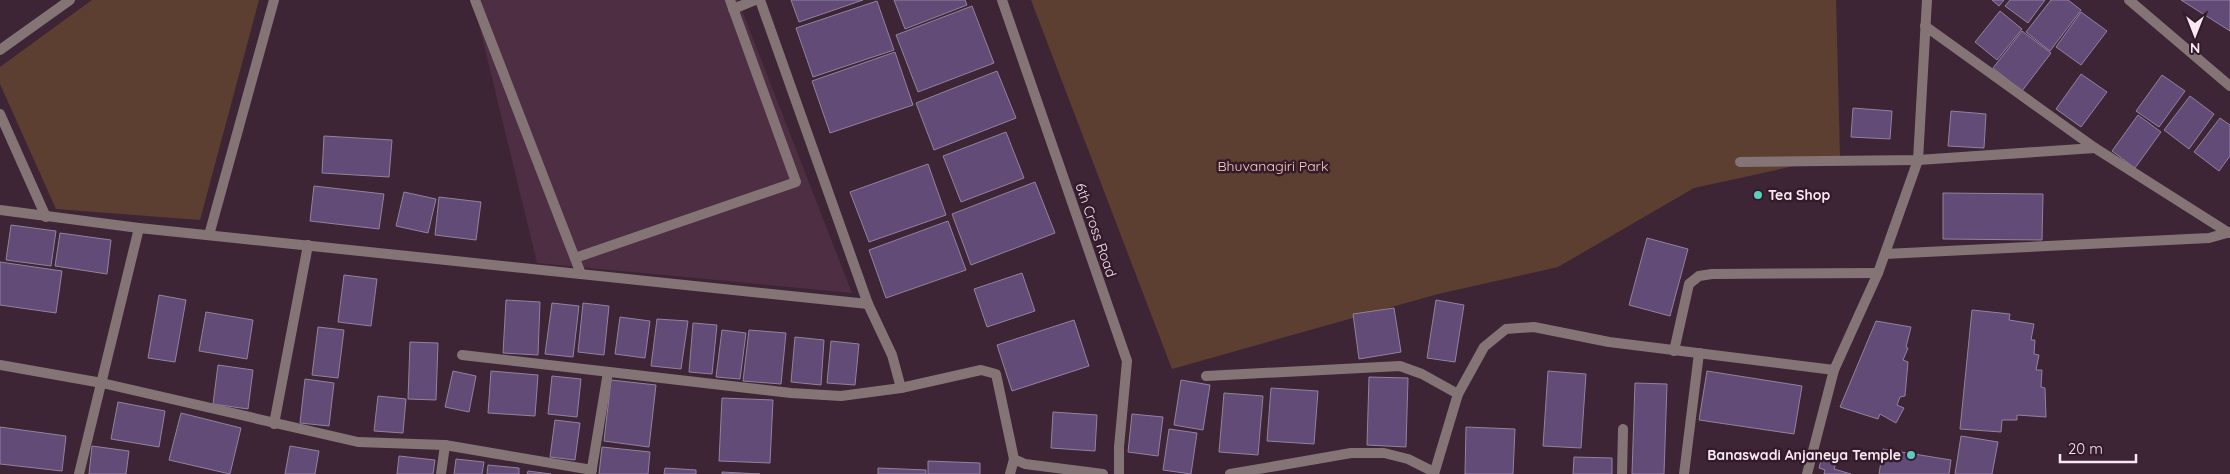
<svg xmlns="http://www.w3.org/2000/svg" width="2230" height="474" font-family="Quicksand,sans-serif">
<style>
.built{fill:#4d2e42}
.green{fill:#5d3f32}
.building{fill:#634b77;stroke:#91829f}
.lines{fill:none;stroke-linecap:round;stroke-linejoin:round}
.service{stroke:#857475;stroke-width:10}
.minor{stroke:#857475;stroke-width:10}
.poi-dot{fill:#5bcebb;stroke:#331b2b;stroke-width:2}
.labels{text-anchor:middle;dominant-baseline:central;stroke-width:5;stroke-linejoin:round;paint-order:stroke}
.park-label{font-size:14px;fill:#fecdb8;stroke:#331b2b}
.poi-label{font-size:14px;font-weight:bold;fill:#f9e8f2;stroke:#331b2b;text-anchor:start}
.street-label{font-size:14px;fill:#f9e8f2;stroke:#331b2b}
</style>
<rect width="100%" height="100%" fill="#3d2535"/>
<!-- built -->
<polygon class="built" points="473,0 738,0 852,293 537,263"/>
<!-- green -->
<g class="green">
<polygon points="92,0 259,0 200,220 56,209 0,84 0,67"/>
<polygon points="1031,0 1836,0 1840,156 1694,188 1558,267 1438,294 1172,369"/>
</g>
<!-- building -->
<g class="building">
<polygon points="791,0 863,0 799,22"/>
<polygon points="894,0 965,0 967,5 905,29"/>
<polygon points="1992,0 2004,0 1999,6"/>
<polygon points="2010,0 2045,0 2028,23 2005,6"/>
<polygon points="2051,0 2068,0 2081,10 2050,51 2026,32"/>
<polygon points="2181,0 2230,0 2230,31"/>
<polygon points="877,1 894,50 813,77 796,28"/>
<polygon points="972,6 994,63 918,92 896,35"/>
<polygon points="2000,11 2022,29 1997,60 1975,42"/>
<polygon points="2081,12 2107,31 2081,65 2056,47"/>
<polygon points="2022,31 2051,53 2022,91 1993,68"/>
<polygon points="895,52 913,105 830,133 812,81"/>
<polygon points="997,71 1016,118 934,150 916,103"/>
<polygon points="2081,74 2107,92 2081,127 2056,109"/>
<polygon points="2162,75 2185,91 2159,127 2136,111"/>
<polygon points="2190,96 2214,114 2189,149 2164,130"/>
<polygon points="1853,108 1892,111 1890,139 1851,137"/>
<polygon points="1951,111 1986,114 1984,148 1948,146"/>
<polygon points="2138,115 2161,132 2135,168 2112,151"/>
<polygon points="2220,118 2230,125 2230,156 2219,171 2194,152"/>
<polygon points="1006,132 1024,178 961,202 943,156"/>
<polygon points="324,136 392,140 389,177 322,173"/>
<polygon points="928,164 946,215 869,242 850,192"/>
<polygon points="1035,182 1055,233 971,265 952,214"/>
<polygon points="314,186 384,194 379,229 310,221"/>
<polygon points="404,192 436,199 428,233 396,226"/>
<polygon points="1943,193 2043,194 2042,240 1943,239"/>
<polygon points="439,197 481,202 476,240 435,235"/>
<polygon points="948,221 966,270 886,298 869,250"/>
<polygon points="11,225 56,231 51,266 6,260"/>
<polygon points="60,233 111,240 107,274 55,266"/>
<polygon points="1647,238 1688,249 1670,316 1629,305"/>
<polygon points="0,262 62,271 56,313 0,305"/>
<polygon points="1022,273 1035,311 987,327 974,289"/>
<polygon points="344,275 377,279 371,326 338,322"/>
<polygon points="159,295 186,300 175,362 148,358"/>
<polygon points="506,300 540,302 538,355 503,353"/>
<polygon points="1436,300 1464,305 1455,362 1427,358"/>
<polygon points="552,303 579,306 573,357 545,354"/>
<polygon points="583,303 609,306 604,355 578,352"/>
<polygon points="1394,308 1401,352 1359,359 1353,314"/>
<polygon points="1972,310 2010,314 2009,320 2034,324 2031,340 2035,340 2034,354 2039,355 2036,370 2042,370 2041,387 2045,388 2046,417 2017,415 2017,420 2002,420 2001,432 1960,429"/>
<polygon points="206,312 253,320 247,359 199,351"/>
<polygon points="620,317 650,321 645,358 615,354"/>
<polygon points="657,319 688,321 681,369 651,366"/>
<polygon points="1074,320 1089,366 1012,391 997,345"/>
<polygon points="1876,321 1911,327 1906,347 1908,348 1903,360 1908,362 1905,396 1900,397 1897,405 1904,408 1896,423 1880,414 1878,419 1840,407"/>
<polygon points="693,323 717,325 712,374 689,372"/>
<polygon points="318,327 344,330 338,378 312,375"/>
<polygon points="722,330 746,333 740,379 716,377"/>
<polygon points="749,330 786,333 781,384 743,381"/>
<polygon points="795,337 824,340 821,385 791,382"/>
<polygon points="831,341 859,344 855,385 827,383"/>
<polygon points="410,342 438,343 436,400 408,399"/>
<polygon points="218,365 253,370 248,409 213,404"/>
<polygon points="453,371 476,376 469,412 445,407"/>
<polygon points="491,371 538,375 535,416 488,413"/>
<polygon points="1548,371 1586,374 1581,448 1543,446"/>
<polygon points="1707,371 1802,386 1794,434 1699,420"/>
<polygon points="552,376 581,379 577,417 548,414"/>
<polygon points="1369,377 1408,378 1406,447 1367,445"/>
<polygon points="305,379 334,383 329,426 300,423"/>
<polygon points="611,380 656,385 649,447 604,441"/>
<polygon points="1181,380 1210,385 1203,430 1174,425"/>
<polygon points="1635,383 1667,384 1664,474 1632,474"/>
<polygon points="1271,388 1318,391 1314,444 1267,441"/>
<polygon points="1224,393 1263,396 1258,455 1219,452"/>
<polygon points="378,396 406,399 403,433 374,431"/>
<polygon points="722,398 773,400 770,463 719,461"/>
<polygon points="118,402 165,411 159,447 111,439"/>
<polygon points="1053,412 1097,415 1095,451 1051,448"/>
<polygon points="181,413 241,428 230,474 169,460"/>
<polygon points="1132,414 1163,417 1158,456 1128,452"/>
<polygon points="555,420 580,423 575,460 550,457"/>
<polygon points="0,427 66,436 62,471 0,464"/>
<polygon points="1466,427 1515,429 1513,474 1465,474"/>
<polygon points="1169,429 1197,433 1191,474 1163,470"/>
<polygon points="1961,436 1998,442 1992,474 1955,474"/>
<polygon points="92,446 129,451 126,474 89,474"/>
<polygon points="290,446 319,451 315,474 285,474"/>
<polygon points="602,447 650,452 648,474 599,474"/>
<polygon points="1883,449 1951,460 1949,474 1879,474"/>
<polygon points="1823,453 1838,457 1834,469 1851,474 1824,474 1825,470 1819,468"/>
<polygon points="399,456 435,460 433,474 397,474"/>
<polygon points="1574,457 1612,458 1612,474 1573,474"/>
<polygon points="456,459 484,462 482,474 454,474"/>
<polygon points="928,461 980,463 980,474 928,474"/>
<polygon points="488,465 519,468 519,474 487,474"/>
<polygon points="665,468 696,470 696,474 664,474"/>
<polygon points="878,468 926,470 926,474 878,474"/>
<polygon points="528,471 551,474 527,474"/>
<polygon points="722,472 760,474 722,474"/>
</g>
<g class="lines">
<!-- service -->
<g class="service">
<polyline points="475,0 581,274"/>
<polyline points="733,9 755,0"/>
<polyline points="575,258 796,182 730,0"/>
</g>
<!-- minor -->
<g class="minor">
<polyline points="760,0 868,304 892,355 901,388 981,370 996,374 1014,459 1025,464 1103,474"/>
<polyline points="1002,0 1127,361 1119,447 1119,474"/>
<polyline points="2129,0 2230,86"/>
<polyline points="1925,26 2095,148 2229,233"/>
<polyline points="0,50 70,0"/>
<polyline points="0,114 46,217"/>
<polyline points="1740,162 1918,160 2095,148"/>
<polyline points="0,210 139,228 868,304"/>
<polyline points="209,235 274,0"/>
<polyline points="1885,254 2209,238 2230,232"/>
<polyline points="1674,351 1689,284 1699,276 1712,274 1878,273"/>
<polyline points="462,355 791,393 841,396 901,388"/>
<polyline points="0,365 102,383 358,442 445,445 592,470"/>
<polyline points="1206,376 1400,366 1422,374 1458,394"/>
<polyline points="274,424 308,245"/>
<polyline points="79,474 139,228"/>
<polyline points="441,474 445,445"/>
<polyline points="591,474 608,372"/>
<polyline points="1010,474 1014,459"/>
<polyline points="1230,474 1351,453 1384,453 1408,459 1434,472"/>
<polyline points="1434,474 1458,394 1484,347 1506,329 1534,327 1609,342 1834,370"/>
<polyline points="1622,474 1623,429"/>
<polyline points="1684,474 1699,353"/>
<polyline points="1807,474 1834,370 1878,273 1918,160 1927,0"/>
</g>
</g>
<!-- markers -->
<g class="poi-dot">
<circle cx="1758" cy="195" r="5"/>
<circle cx="1911" cy="455" r="5"/>
</g>
<g class="labels">
<!-- park labels -->
<g class="park-label">
<text x="1273" y="166">Bhuvanagiri Park</text>
</g>
<!-- poi labels -->
<g class="poi-label">
<text x="1768" y="195">Tea Shop</text>
<text x="1901" y="455" text-anchor="end">Banaswadi Anjaneya Temple</text>
</g>
<!-- street labels -->
<g class="street-label">
<text transform="translate(1096 230) rotate(71)">6th Cross Road</text>
</g>
</g>
<!-- north arrow -->
<g transform="translate(2195 35) rotate(180)" stroke="#331b2b" stroke-width="4" paint-order="stroke">
<path d="M0-4L9 19L0 12L-9 19Z" fill="#f9e8f2"/>
<text y="-8" font-size="14" font-weight="bold" text-anchor="middle" fill="#f9e8f2">N</text>
</g>
<!-- scale -->
<path d="M2060 454v8h76v-8" fill="none" stroke="#f9e8f2" stroke-width="2.5"/>
<text x="2068" y="454" font-size="15" fill="#f9e8f2" stroke="#331b2b" stroke-width="4" paint-order="stroke">20 m</text>
</svg>
